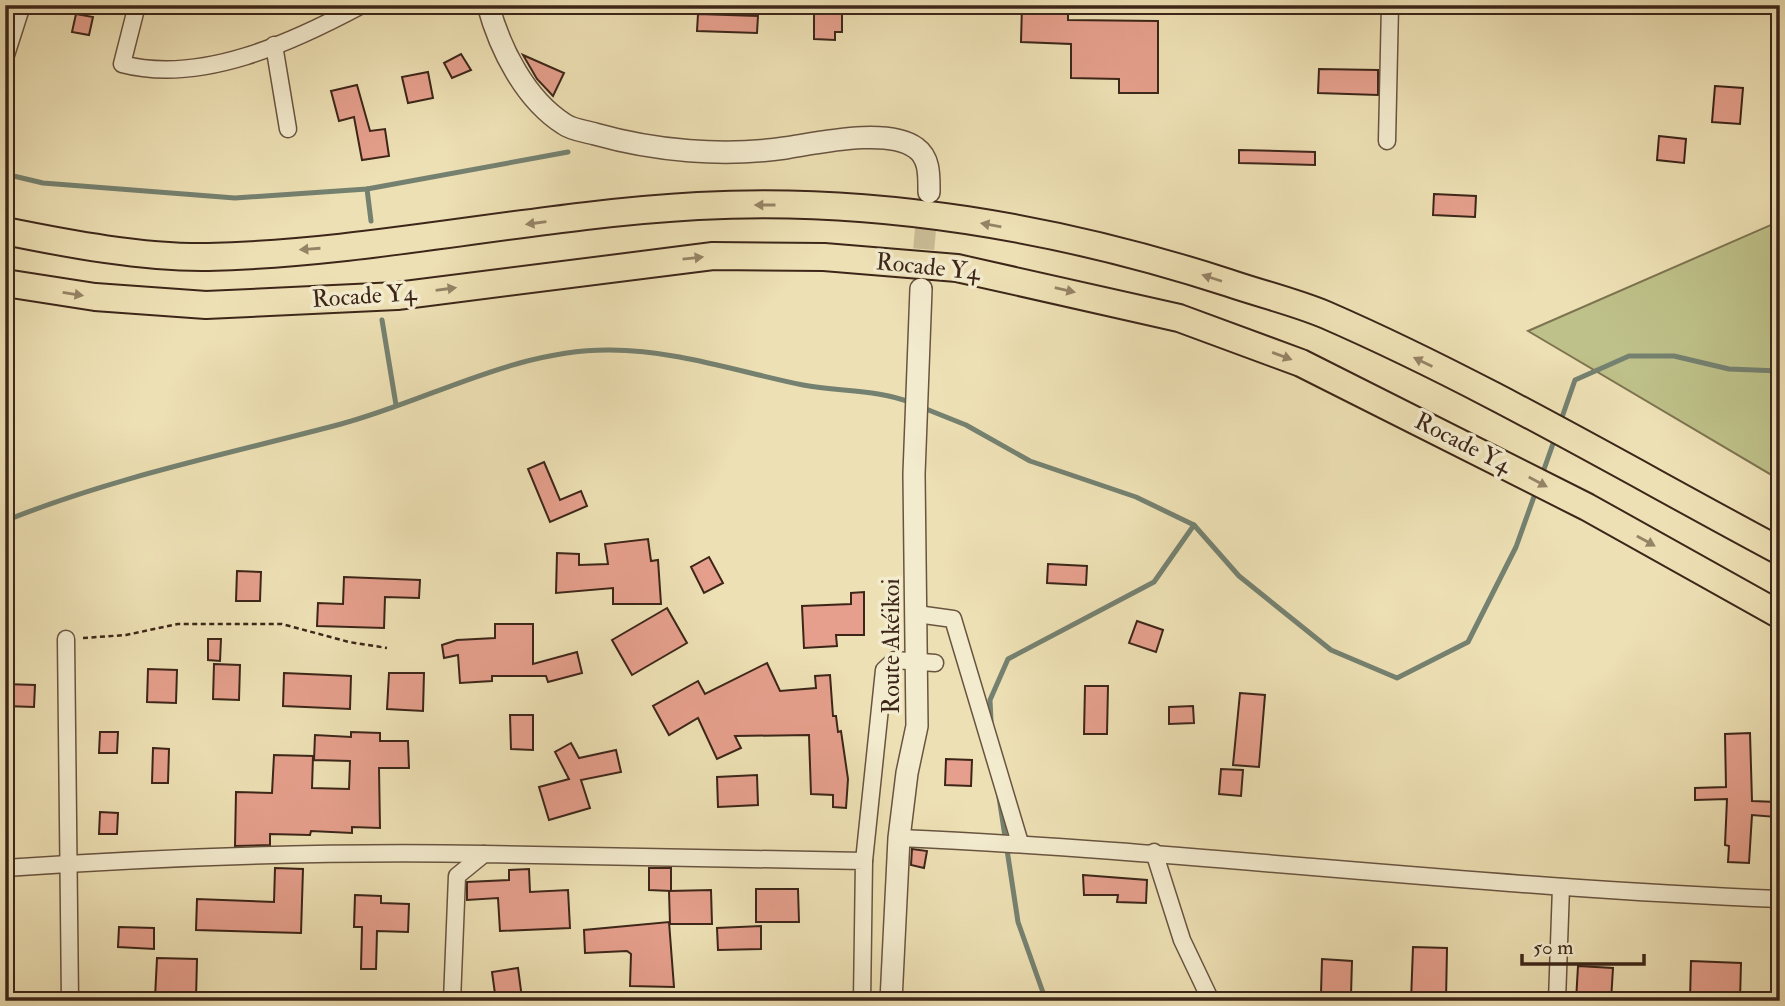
<svg xmlns="http://www.w3.org/2000/svg" width="1785" height="1006" font-family="'IM FELL Double Pica',serif">
<style>
.green{fill:#bec189;stroke:#7e7451;stroke-width:2}
.lines{fill:none;stroke-linecap:round;stroke-linejoin:round}
.stream{stroke:#758170;stroke-width:5}
.building{fill:#e59f8c;stroke:#3d2619;stroke-width:2}
.tertiary-tunnel{stroke:#cabb95;stroke-width:21;stroke-dasharray:21 10;stroke-linecap:butt}
.minor-casing{stroke:#695440;stroke-width:19}
.tertiary-casing{stroke:#695440;stroke-width:24}
.trunk-casing{stroke:#3d2619;stroke-width:30}
.path{stroke:#3d2619;stroke-width:2.5;stroke-dasharray:5 3.5;stroke-linecap:butt}
.minor{stroke:#f3ebce;stroke-width:16}
.tertiary{stroke:#f3ebce;stroke-width:21}
.trunk{stroke:#ede0b4;stroke-width:26}
.oneway{fill:#958366}
.labels{text-anchor:middle;dominant-baseline:central;stroke-width:7;stroke-linejoin:round;paint-order:stroke}
.street-label{font-size:24px;fill:#3d2619;stroke:#f3ebce}
</style>
<rect width="100%" height="100%" fill="#ede0b4"/>
<filter id="stains"><feTurbulence type="fractalNoise" baseFrequency=".00286" numOctaves="4"/><feColorMatrix values="0 0 0 0 .2 0 0 0 0 .09 0 0 0 0 .02 0 0 0 .5 -.17"/></filter>
<radialGradient id="worn" r=".72"><stop offset=".6" stop-color="#630" stop-opacity="0"/><stop offset="1" stop-color="#630" stop-opacity=".3"/></radialGradient>
<!-- green -->
<polygon class="green" points="1780,221 1780,480 1528,331"/>
<g class="lines">
<!-- stream -->
<g class="stream">
<polyline points="5,174 43,183 235,198 367,189 568,152"/>
<polyline points="367,189 371,221"/>
<polyline points="382,320 396,405"/>
<polyline points="921,407 966,425 1030,461 1136,497 1194,525 1239,576 1331,650 1397,678 1468,642 1516,547 1536,491"/>
<polyline points="1560,423 1575,380 1629,356 1674,356 1729,369 1780,371"/>
<polyline points="1542,475 1555,438"/>
<path d="M5 521C113 477 228 454 341 424 430 400 516 349 610 350 676 350 739 372 803 385 839 392 877 389 912 403"/>
<polyline points="991,721 990,700 1008,659 1154,582 1194,525"/>
<polyline points="999,797 1018,922 1046,1001"/>
</g>
</g>
<!-- building -->
<g class="building">
<polygon points="1022,5 1068,5 1068,20 1158,21 1158,93 1119,93 1119,79 1071,78 1071,44 1021,42"/>
<polygon points="814,9 842,10 842,32 835,32 835,40 814,39"/>
<polygon points="76,14 93,17 89,35 72,32"/>
<polygon points="698,14 758,16 757,33 697,31"/>
<polygon points="461,54 471,70 452,78 444,63"/>
<polygon points="523,55 564,73 553,96 537,79"/>
<polygon points="1319,69 1378,70 1378,95 1318,93"/>
<polygon points="428,72 433,98 408,103 402,77"/>
<polygon points="357,85 370,131 385,129 389,156 362,160 354,117 339,121 331,91"/>
<polygon points="1715,86 1743,88 1740,124 1712,122"/>
<polygon points="1659,136 1686,139 1684,163 1657,160"/>
<polygon points="1239,150 1315,152 1315,165 1239,163"/>
<polygon points="1434,194 1476,196 1475,217 1433,215"/>
<polygon points="544,462 560,500 581,491 587,506 550,522 528,469"/>
<polygon points="648,539 651,561 658,560 661,604 613,604 613,588 556,593 557,553 579,554 579,565 608,564 605,544"/>
<polygon points="709,557 723,583 704,593 691,567"/>
<polygon points="1048,564 1087,566 1086,585 1047,583"/>
<polygon points="237,571 261,572 260,601 236,601"/>
<polygon points="344,577 420,580 419,598 385,597 384,628 317,626 318,603 343,604"/>
<polygon points="864,592 864,635 836,635 837,646 804,648 802,606 851,604 851,593"/>
<polygon points="667,608 687,643 632,675 612,640"/>
<polygon points="1137,621 1163,630 1156,652 1129,643"/>
<polygon points="495,624 533,624 533,664 577,652 582,673 548,682 546,676 492,676 492,681 460,683 458,655 444,658 442,645 457,640 495,638"/>
<polygon points="208,639 221,639 220,661 208,660"/>
<polygon points="767,663 780,691 816,688 815,676 830,675 833,716 836,716 838,732 841,731 848,779 846,808 833,807 833,795 811,794 809,735 735,736 741,748 717,759 698,718 669,735 653,706 698,681 705,694"/>
<polygon points="214,664 240,665 239,700 213,699"/>
<polygon points="148,669 177,670 176,703 147,702"/>
<polygon points="284,673 351,676 350,709 283,706"/>
<polygon points="389,673 424,673 423,711 387,709"/>
<polygon points="5,684 35,685 34,707 5,706"/>
<polygon points="1085,686 1108,686 1107,734 1084,734"/>
<polygon points="1240,693 1265,695 1259,767 1233,765"/>
<polygon points="1193,706 1194,723 1169,724 1169,707"/>
<polygon points="510,715 533,715 533,750 511,749"/>
<polygon points="100,732 118,732 117,753 99,753"/>
<polygon points="351,732 380,733 380,741 408,741 409,768 379,768 380,828 352,827 352,833 311,831 310,835 270,834 270,845 235,846 236,792 272,793 274,755 313,756 312,788 349,789 350,761 314,760 315,735 351,737"/>
<polygon points="1750,733 1752,801 1777,802 1776,817 1752,815 1749,863 1728,862 1729,846 1725,845 1727,799 1695,800 1695,788 1726,787 1725,734"/>
<polygon points="571,743 579,758 616,750 621,772 581,780 590,808 549,820 539,787 569,779 555,752"/>
<polygon points="153,748 169,749 168,783 152,783"/>
<polygon points="946,759 972,760 971,786 945,785"/>
<polygon points="1221,769 1243,770 1241,796 1219,794"/>
<polygon points="757,775 758,805 718,807 717,777"/>
<polygon points="100,812 118,813 117,834 99,834"/>
<polygon points="912,849 927,851 924,868 911,865"/>
<polygon points="275,868 303,869 301,933 196,930 197,899 274,902"/>
<polygon points="649,868 671,868 671,891 649,890"/>
<polygon points="529,869 530,892 568,890 570,928 500,931 498,898 467,900 467,882 509,880 509,870"/>
<polygon points="1083,875 1147,880 1146,903 1117,902 1118,895 1084,895"/>
<polygon points="756,889 798,889 799,922 756,922"/>
<polygon points="711,890 712,924 670,924 669,891"/>
<polygon points="355,895 381,896 381,903 409,904 408,932 377,931 376,969 361,969 362,927 354,927"/>
<polygon points="669,922 674,987 630,986 631,954 627,951 585,953 584,930"/>
<polygon points="761,926 761,949 718,950 717,928"/>
<polygon points="119,927 154,928 154,949 118,947"/>
<polygon points="1413,947 1447,948 1446,1001 1411,1001"/>
<polygon points="157,958 197,959 196,999 155,998"/>
<polygon points="1322,959 1352,961 1351,995 1321,993"/>
<polygon points="1691,961 1741,963 1740,1000 1690,999"/>
<polygon points="1578,966 1613,968 1611,1001 1576,1001"/>
<polygon points="518,968 522,998 496,1001 492,972"/>
</g>
<g class="lines">
<!-- tertiary-tunnel -->
<polyline class="tertiary-tunnel" points="921,280 928,201"/>
<!-- minor casing -->
<g class="minor-casing">
<g id="minor">
<path d="M137 5 122 64C201 85 293 42 362 5"/>
<polyline points="274,45 288,129"/>
<polyline points="5,58 22,5"/>
<polyline points="1387,141 1390,5"/>
<polyline points="917,614 953,619 1020,843"/>
<polyline points="66,639 70,1001"/>
<path d="M899 838C1193 851 1486 888 1780 899"/>
<polyline points="1154,852 1182,940 1211,1001"/>
<polyline points="864,861 884,670 895,660 935,663"/>
<path d="M5 868C164 857 324 851 484 854"/>
<polyline points="452,1001 457,876 484,854 864,861 862,1001"/>
<polyline points="1557,1001 1561,887"/>
</g>
</g>
<!-- tertiary casing -->
<g class="tertiary-casing">
<g id="tertiary">
<path d="M488 5C500 49 525 99 564 124 572 130 585 131 595 134 655 151 723 157 785 148 818 143 888 127 916 148 930 158 929 176 929 192"/>
<polyline points="891,1001 899,838 907,773 917,726 914,474 921,289"/>
</g>
</g>
<!-- trunk casing -->
<g class="trunk-casing">
<g id="trunk">
<path d="M5 231C69 244 143 258 208 257 373 253 534 215 698 206 876 196 1060 228 1229 283 1261 294 1295 302 1326 315 1482 383 1630 471 1780 551"/>
<polyline points="5,283 95,297 206,305 397,296 713,256 824,257 957,268 1179,318 1301,363 1587,507 1780,615"/>
</g>
</g>
<!-- path -->
<polyline class="path" points="83,638 126,635 178,624 282,624 349,642 387,648"/>
<!-- minor -->
<use href="#minor" class="minor"/>
<!-- tertiary -->
<use href="#tertiary" class="tertiary"/>
<!-- trunk -->
<use href="#trunk" class="trunk"/>
</g>
<!-- one-way arrows -->
<defs><path id="oneway-solid" d="M-6-.8H1V-3.2L6.5 0L1 3.2V.8H-6Z" transform="scale(1.75)"/></defs>
<g class="oneway">
<use href="#oneway-solid" transform="translate(765 205) rotate(-180)"/>
<use href="#oneway-solid" transform="translate(536 223) rotate(172)"/>
<use href="#oneway-solid" transform="translate(991 225) rotate(-170)"/>
<use href="#oneway-solid" transform="translate(310 249) rotate(176)"/>
<use href="#oneway-solid" transform="translate(693 258) rotate(-6)"/>
<use href="#oneway-solid" transform="translate(1212 278) rotate(-162)"/>
<use href="#oneway-solid" transform="translate(446 289) rotate(-8)"/>
<use href="#oneway-solid" transform="translate(1065 290) rotate(13)"/>
<use href="#oneway-solid" transform="translate(73 294) rotate(9)"/>
<use href="#oneway-solid" transform="translate(1282 356) rotate(20)"/>
<use href="#oneway-solid" transform="translate(1423 362) rotate(-154)"/>
<use href="#oneway-solid" transform="translate(1538 482) rotate(28)"/>
<use href="#oneway-solid" transform="translate(1646 541) rotate(29)"/>
</g>
<g class="labels">
<!-- street labels -->
<g class="street-label">
<text transform="translate(928 267) rotate(6)">Rocade Y4</text>
<text transform="translate(364 296) rotate(-4)">Rocade Y4</text>
<text transform="translate(1463 443) rotate(27)">Rocade Y4</text>
<text transform="translate(891 646) rotate(-90)">Route Akéikoi</text>
</g>
</g>
<!-- margin -->
<rect width="1785" height="1006" fill="none" stroke="#ede0b4" stroke-width="28"/>
<rect x="7" y="7" width="1771" height="992" fill="none" stroke="#3d2619" stroke-width="3.5"/>
<rect x="14" y="14" width="1757" height="978" fill="none" stroke="#3d2619" stroke-width="2"/>
<!-- scale -->
<path d="M1522 954v10h122v-10" fill="none" stroke="#3d2619" stroke-width="3.5"/>
<text x="1533" y="954" font-size="21" fill="#3d2619" stroke="#f3ebce" stroke-width="5" paint-order="stroke">50 m</text>
<rect width="100%" height="100%" filter="url(#stains)"/>
<rect width="100%" height="100%" fill="url(#worn)"/>
</svg>
